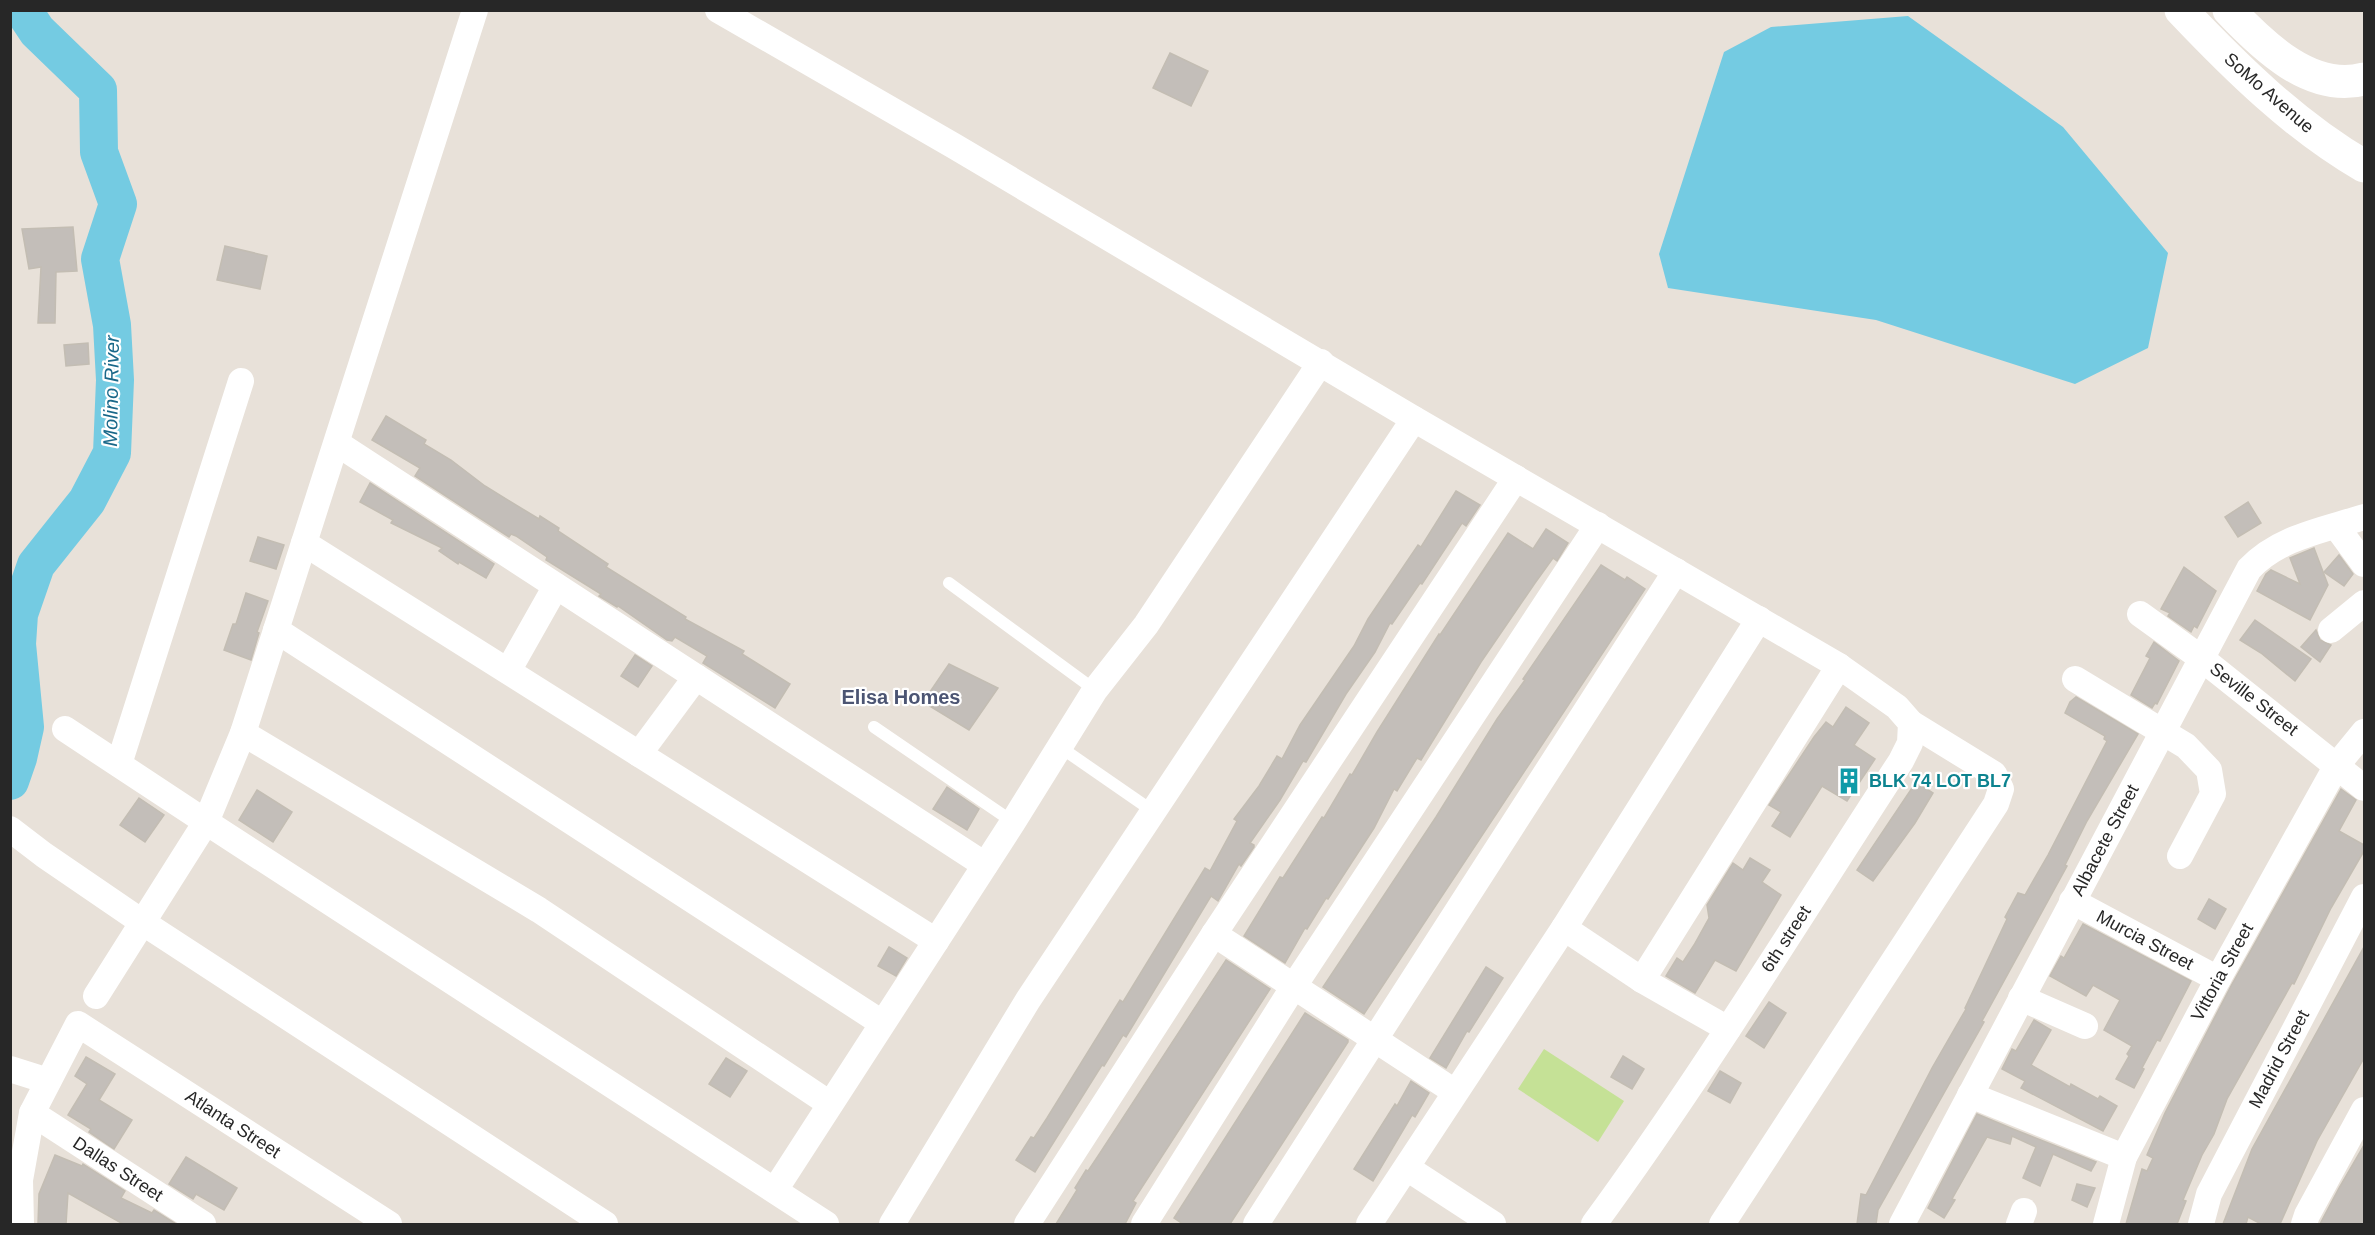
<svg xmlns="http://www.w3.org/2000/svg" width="2375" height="1235" font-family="Arial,sans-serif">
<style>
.pitch{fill:#c5e196}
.water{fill:#74cbe2}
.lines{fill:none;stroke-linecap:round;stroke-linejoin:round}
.river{stroke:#74cbe2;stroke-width:38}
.building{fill:#c3beb9;stroke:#c3bdb3;stroke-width:1.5}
.lane{stroke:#fff;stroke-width:12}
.street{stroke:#fff;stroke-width:26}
.secondary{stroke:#fff;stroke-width:33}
.labels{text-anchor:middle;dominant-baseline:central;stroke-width:4.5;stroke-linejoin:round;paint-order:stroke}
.street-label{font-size:18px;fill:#272727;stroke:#fff}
.culture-label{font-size:18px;font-weight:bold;fill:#0d838f;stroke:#fff;text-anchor:start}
.water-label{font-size:20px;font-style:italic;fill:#196889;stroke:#fff}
.neighbourhood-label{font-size:20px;font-weight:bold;fill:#4c5573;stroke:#fff}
</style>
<rect width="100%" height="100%" fill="#e8e1d9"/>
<!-- pitch -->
<polygon class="pitch" points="1544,1049 1624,1101 1598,1142 1518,1089"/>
<!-- water -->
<polygon class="water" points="1908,16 2063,127 2168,253 2148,348 2075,384 1876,320 1668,288 1659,254 1724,52 1771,27"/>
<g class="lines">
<!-- river -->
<polyline class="river" points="10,781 18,758 25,727 17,644 19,614 36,565 87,501 112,453 115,380 112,325 100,259 118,204 99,152 98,90 37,31 23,10"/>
</g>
<!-- building -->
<g class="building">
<polygon points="1170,53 1208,71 1191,106 1153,88"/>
<polygon points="73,227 77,271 56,272 55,323 38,323 41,267 29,269 22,229"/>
<polygon points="225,246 267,256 260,289 217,280"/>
<polygon points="88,343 89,364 66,366 64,345"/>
<polygon points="386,416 426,440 424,444 451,460 485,486 539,519 540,516 559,528 558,531 608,564 606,567 686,617 685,619 744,651 742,654 790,684 775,708 703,663 707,656 675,637 672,641 667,640 618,606 617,607 599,596 601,594 546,560 547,557 516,536 511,534 509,537 415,476 420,468 372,440"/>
<polygon points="370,483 494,564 486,578 459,562 458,564 439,551 442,548 391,523 393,520 360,502"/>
<polygon points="1456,491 1480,505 1466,526 1462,523 1422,584 1420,583 1392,624 1390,623 1375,652 1346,694 1306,762 1303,761 1280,800 1250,843 1254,845 1254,847 1241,866 1239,864 1218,901 1211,896 1126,1037 1123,1035 1104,1066 1102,1065 1035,1172 1016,1160 1031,1137 1034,1138 1047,1118 1120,1000 1123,1002 1134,984 1205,868 1210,871 1237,821 1234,819 1259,786 1277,756 1282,759 1300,725 1354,646 1368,619 1418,545 1421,547"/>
<polygon points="2248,502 2261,523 2238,537 2225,517"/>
<polygon points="1546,529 1568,543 1557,561 1553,558 1535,583 1481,662 1421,760 1417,758 1397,791 1394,789 1374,828 1328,899 1326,898 1307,929 1305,928 1285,963 1244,936 1280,877 1283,878 1322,817 1324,818 1350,774 1352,775 1377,732 1439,634 1440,635 1508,533 1533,549"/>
<polygon points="258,537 284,545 276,569 250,561"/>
<polygon points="2314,548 2328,585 2310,620 2257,591 2266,574 2271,570 2300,584 2290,558"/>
<polygon points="2339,555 2353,574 2344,586 2324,572"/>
<polygon points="1601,565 1625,580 1627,577 1645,589 1364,1014 1323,987 1436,817 1497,719 1525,680 1523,679"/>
<polygon points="2184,567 2216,591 2197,628 2194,626 2191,632 2168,616 2170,613 2161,609"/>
<polygon points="246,593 268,601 257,632 259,633 251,660 224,650 233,624 236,624"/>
<polygon points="2255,620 2311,659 2295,681 2261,653 2240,640"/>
<polygon points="2316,630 2320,640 2331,645 2320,662 2301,647"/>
<polygon points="2154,642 2179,661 2157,704 2155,703 2152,708 2131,695 2150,658 2146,656"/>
<polygon points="635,655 652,666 638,687 621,676"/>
<polygon points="949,664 998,688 969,730 923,702"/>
<polygon points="2076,697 2138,734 2087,821 2065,865 2067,866 1982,1021 1984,1022 1878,1210 1876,1224 1857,1224 1861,1194 1866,1195 1932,1068 1966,1009 1965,1008 2007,919 2005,917 2018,893 2025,895 2048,855 2107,741 2104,739 2105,736 2065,713 2070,702"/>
<polygon points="1846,707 1869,723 1854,745 1875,759 1847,801 1822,786 1790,837 1772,826 1781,812 1769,805 1814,737 1826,722 1833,727"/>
<polygon points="1916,782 1933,793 1915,823 1873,881 1857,870"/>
<polygon points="947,787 979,809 967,830 933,809"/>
<polygon points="2341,789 2356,800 2339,831 2364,845 2364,851 2331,908 2294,984 2292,983 2227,1099 2214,1134 2202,1155 2183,1200 2186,1201 2177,1224 2126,1224 2142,1169 2147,1171 2153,1158 2147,1155 2165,1113 2231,986"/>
<polygon points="257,790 292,812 273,842 239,820"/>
<polygon points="139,798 164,815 145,842 120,825"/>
<polygon points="1750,858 1770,870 1762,882 1781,895 1736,971 1715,960 1695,993 1666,976 1677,958 1683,962 1694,945 1709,918 1707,905 1733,863 1743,870"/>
<polygon points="2209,899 2226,909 2215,929 2198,919"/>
<polygon points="2083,924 2191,981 2160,1041 2157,1040 2142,1068 2144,1069 2134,1088 2116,1079 2129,1056 2127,1054 2132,1046 2104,1030 2120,1000 2093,985 2086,996 2050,976 2061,956 2064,958"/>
<polygon points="889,947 907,958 896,976 878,966"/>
<polygon points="2364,947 2364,1058 2317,1141 2280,1224 2261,1224 2248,1217 2246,1224 2223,1224 2252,1149"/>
<polygon points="1226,960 1270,989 1133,1201 1136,1203 1125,1224 1056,1224 1077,1190 1075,1188 1086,1170 1088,1171 1100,1153"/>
<polygon points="1486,967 1503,978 1469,1032 1467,1031 1446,1068 1430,1058"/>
<polygon points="1769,1002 1786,1013 1764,1048 1746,1036"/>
<polygon points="1305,1013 1348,1040 1348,1042 1230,1224 1183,1224 1174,1218"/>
<polygon points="2034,1020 2051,1030 2031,1065 2070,1087 2071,1084 2098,1099 2100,1096 2117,1106 2103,1131 2021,1088 2025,1081 2002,1069 2012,1049 2016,1051"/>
<polygon points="1623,1056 1644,1069 1632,1089 1611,1077"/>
<polygon points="86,1057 115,1074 99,1100 132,1120 114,1149 89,1132 91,1129 68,1115 87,1084 75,1076"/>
<polygon points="726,1058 747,1071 730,1097 709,1084"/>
<polygon points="1720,1071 1741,1083 1730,1103 1708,1091"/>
<polygon points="1411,1081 1429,1093 1415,1117 1412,1115 1373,1181 1354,1169 1395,1104 1397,1106"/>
<polygon points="1977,1114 2013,1129 2096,1162 2091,1171 2053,1154 2040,1186 2023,1178 2036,1147 2012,1136 2010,1144 1987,1137 1952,1199 1955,1200 1944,1218 1928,1208"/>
<polygon points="2364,1145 2364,1224 2320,1224 2339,1188"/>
<polygon points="55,1155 82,1166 83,1164 125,1191 121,1198 152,1213 154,1210 176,1224 123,1224 68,1193 66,1224 38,1224 39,1194"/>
<polygon points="186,1157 237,1188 224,1210 196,1194 193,1199 169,1184"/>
<polygon points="2077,1184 2095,1188 2087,1207 2072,1200"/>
</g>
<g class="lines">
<!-- lane -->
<g class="lane">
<polyline points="949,583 1095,690"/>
<polyline points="874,727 1013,822"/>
<polyline points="1060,747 1154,812"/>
</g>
<!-- street -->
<g class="street">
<path d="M718 10 954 146 1414 419 1839 666 1897 707 1911 723 1910 743 1901 761C1800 916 1703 1075 1594 1224"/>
<polyline points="338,444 985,865"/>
<polyline points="2336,526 2364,564"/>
<polyline points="304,543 936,941"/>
<polyline points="2140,614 2201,658 2364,788"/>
<polyline points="276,630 882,1023"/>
<polyline points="2331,630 2364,603"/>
<polyline points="508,671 556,586"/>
<polyline points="2075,679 2186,746 2209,770 2213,794 2180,856"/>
<polyline points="65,729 206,822 826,1224"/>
<polyline points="243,733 539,910 830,1104"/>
<polyline points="639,754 696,677"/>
<polyline points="119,764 241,381"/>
<polyline points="10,829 44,855 142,922 605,1224"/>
<polyline points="2072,901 2218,979"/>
<polyline points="1564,928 1642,980 1728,1029"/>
<polyline points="1214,934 1455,1092"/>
<polyline points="1642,980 1839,666"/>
<polyline points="96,996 206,822 243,733 475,10"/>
<polyline points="2021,998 2085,1026"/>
<polyline points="10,1069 48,1081"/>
<polyline points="1970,1095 2124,1157"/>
<polyline points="32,1113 203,1224"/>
<polyline points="1407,1168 1493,1224"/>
<polyline points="775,1190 1013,822 1095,690 1146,625 1321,362"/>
<polyline points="21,1224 20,1180 32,1113 78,1024 389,1224"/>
<polyline points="892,1224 1028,1000 1414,419"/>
<polyline points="1027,1224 1214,934 1516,478"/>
<polyline points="1144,1224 1294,986 1598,525"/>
<polyline points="1256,1224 1676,571"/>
<polyline points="1369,1224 1564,928 1759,619"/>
<polyline points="1722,1224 1996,804 2001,789 1994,774 1911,723"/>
<path d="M1902 1224 2249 569C2279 537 2324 530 2364 517"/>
<polyline points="2019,1224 2024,1211"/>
<polyline points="2106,1224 2124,1157 2218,979 2337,765 2364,732"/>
<polyline points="2201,1224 2209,1194 2364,897"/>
<polyline points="2304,1224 2307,1215 2364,1110"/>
</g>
<!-- secondary -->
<g class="secondary">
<path d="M2181 10C2236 68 2295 126 2364 166"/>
<path d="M2229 10C2263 46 2311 93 2364 79"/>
</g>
</g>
<!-- icons -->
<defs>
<g id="building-bare" transform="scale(2.07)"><path d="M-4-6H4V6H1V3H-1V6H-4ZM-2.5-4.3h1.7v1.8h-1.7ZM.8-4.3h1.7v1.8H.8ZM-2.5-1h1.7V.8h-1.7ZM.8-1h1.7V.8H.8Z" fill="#0f9aa8" stroke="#fff" stroke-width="2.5" paint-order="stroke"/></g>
</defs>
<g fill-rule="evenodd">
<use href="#building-bare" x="1849" y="781"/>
</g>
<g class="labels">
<!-- street labels -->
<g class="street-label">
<text transform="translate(2269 93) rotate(41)">SoMo Avenue</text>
<text transform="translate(2254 699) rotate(38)">Seville Street</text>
<text transform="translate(2105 840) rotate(-62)">Albacete Street</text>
<text transform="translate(1786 939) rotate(-57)">6th street</text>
<text transform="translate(2145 940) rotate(28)">Murcia Street</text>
<text transform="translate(2222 972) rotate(-61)">Vittoria Street</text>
<text transform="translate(2279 1059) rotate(-62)">Madrid Street</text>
<text transform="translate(233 1124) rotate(33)">Atlanta Street</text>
<text transform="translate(118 1169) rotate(33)">Dallas Street</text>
</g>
<!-- culture labels -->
<g class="culture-label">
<text x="1869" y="781">BLK 74 LOT BL7</text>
</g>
<!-- water labels -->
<g class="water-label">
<text transform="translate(111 391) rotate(-89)">Molino River</text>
</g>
<!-- neighbourhood labels -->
<g class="neighbourhood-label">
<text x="901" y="697">Elisa Homes</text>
</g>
</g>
<!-- border -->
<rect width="2375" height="1235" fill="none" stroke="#272727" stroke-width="24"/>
</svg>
